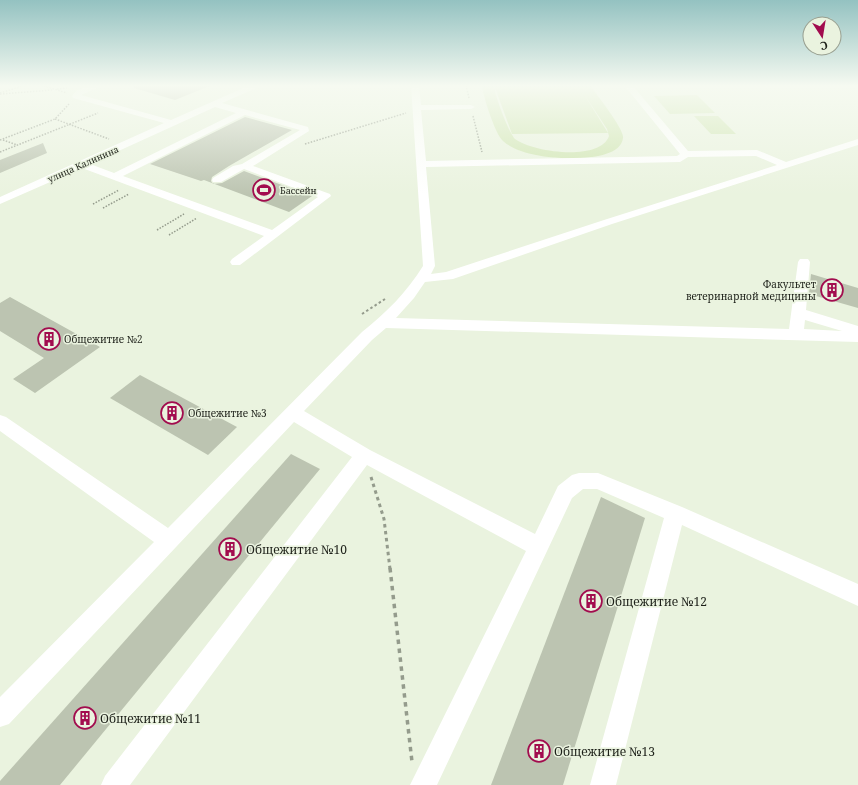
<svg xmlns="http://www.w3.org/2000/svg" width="858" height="785" font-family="'Noto Serif',serif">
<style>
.green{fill:#d0e5b2}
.building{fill:#bcc4b1}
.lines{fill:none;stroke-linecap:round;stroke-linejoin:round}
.path-far3{stroke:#949b8c;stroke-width:1.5;stroke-dasharray:1.5 1.5;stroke-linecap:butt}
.path-far2{stroke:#949b8c;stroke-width:2;stroke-dasharray:2.5 2.5;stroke-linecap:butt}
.path-far1{stroke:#949b8c;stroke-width:3;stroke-dasharray:3.5 3.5;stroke-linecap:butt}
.path{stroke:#949b8c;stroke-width:3.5;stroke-dasharray:4.5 4.5;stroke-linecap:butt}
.minor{fill:#fff;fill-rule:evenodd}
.labels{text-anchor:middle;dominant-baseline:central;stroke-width:3;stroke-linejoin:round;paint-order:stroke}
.far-street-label{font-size:9px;fill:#1d2019;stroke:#eaf3df}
.far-poi-label{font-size:9px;fill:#1d2019;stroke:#eaf3df;text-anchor:start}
.poi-label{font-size:10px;fill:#1d2019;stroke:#eaf3df;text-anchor:start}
.near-poi-label{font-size:12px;fill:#1d2019;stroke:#eaf3df;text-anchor:start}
</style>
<rect width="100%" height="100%" fill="#eaf3df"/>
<!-- green -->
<g class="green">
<path d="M482 85H494C494 94 509 133 515 139 532 152 600 162 609 136L607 129 584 94 608 133 512 134 494 85H590C596 94 625 130 623 138 620 164 554 159 536 155 525 153 512 149 503 141 495 134 483 96 482 85Z"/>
<polygon points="697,95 715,113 670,114 654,96"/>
<polygon points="694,116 718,116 736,134 711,134"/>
</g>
<!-- building -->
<g class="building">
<polygon points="134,85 212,85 175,100 134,88"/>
<polygon points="245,117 292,130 229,166 212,177 211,181 213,184 222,183 244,171 312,196 289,212 204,180 201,181 150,164"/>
<polygon points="43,143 47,153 0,173 0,160"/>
<polygon points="811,274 858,288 858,308 809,294"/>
<polygon points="10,297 100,347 35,393 13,379 44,358 0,331 0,303"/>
<polygon points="140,375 237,427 208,455 110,398"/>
<polygon points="291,454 320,469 60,785 0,785 0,781"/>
<polygon points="601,497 645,518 563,785 491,785"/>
</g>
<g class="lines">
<!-- path-far3 -->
<g class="path-far3">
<polyline points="41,85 67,93"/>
<polyline points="466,85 469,98"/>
<polyline points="57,89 67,88"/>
<polyline points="0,93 26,85"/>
<polyline points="0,94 52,90"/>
<polyline points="473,116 482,152"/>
<polyline points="55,119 109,139"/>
<polyline points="0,140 55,119 69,104"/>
<polyline points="3,140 17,145"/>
<polyline points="305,144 406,113"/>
<polyline points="0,152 98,113"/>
<polyline points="93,204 119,190"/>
<polyline points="103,208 129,194"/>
<polyline points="157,230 184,214"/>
<polyline points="169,235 197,218"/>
</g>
<!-- path-far2 -->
<polyline class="path-far2" points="362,314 385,299"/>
<!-- path-far1 -->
<polyline class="path-far1" points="371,477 384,519 390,569"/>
<!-- path -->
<polyline class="path" points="390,568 412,762"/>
<!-- minor -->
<g class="minor">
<path d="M93 85H104L81 95 171 120 250 85H260L259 87 222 103 308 127 309 131 253 166 330 194 331 196 240 265H232L230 262 232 259 264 236 82 168 0 204V197L164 123 73 98 72 96 77 90ZM215 107 236 113 114 173 90 164ZM245 115 300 130 242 164 233 166 213 178 212 180 213 182H221L244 169 318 197 272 230 123 176Z"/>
<path d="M411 85H419L421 105H471L475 107 471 109 421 110 426 161 677 156 680 154 624 85H632L688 151 757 150 786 162 858 139V145L612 224 453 279 425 282 414 298 396 318 789 329 798 262 800 259H808L810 262 806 310 858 326V342L386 328 372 340 304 411 370 450 535 534 558 486 572 475 579 473H598L682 507 858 584V606L682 525 616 785H590L664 518 597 489H583L572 498 437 785H410L526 551 367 465 130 785H101L105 776 352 457 294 422 9 724 0 727V697L154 542 0 431V415L6 417 168 528 362 332C386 313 407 292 423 266ZM756 156 777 165 604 220 446 272 431 274 435 266 426 167 680 162 688 157ZM805 320 842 331 804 329Z"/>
</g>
</g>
<!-- sky -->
<linearGradient id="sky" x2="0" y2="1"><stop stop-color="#94c2c1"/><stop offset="0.44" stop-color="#f6faf1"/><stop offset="1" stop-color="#f6faf1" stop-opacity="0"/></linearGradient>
<rect width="858" height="195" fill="url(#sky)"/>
<!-- icons -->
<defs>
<g id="stadium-ring" transform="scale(1.15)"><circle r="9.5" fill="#eaf3df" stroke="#a20c4e" stroke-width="1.5"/><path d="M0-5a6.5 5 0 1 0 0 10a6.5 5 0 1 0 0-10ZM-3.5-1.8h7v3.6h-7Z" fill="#a20c4e"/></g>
<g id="building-ring" transform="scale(1.15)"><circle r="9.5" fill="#eaf3df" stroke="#a20c4e" stroke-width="1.5"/><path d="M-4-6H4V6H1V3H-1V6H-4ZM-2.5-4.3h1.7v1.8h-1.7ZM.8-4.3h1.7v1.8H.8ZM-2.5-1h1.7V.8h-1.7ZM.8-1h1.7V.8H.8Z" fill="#a20c4e"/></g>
</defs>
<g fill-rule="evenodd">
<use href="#stadium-ring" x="264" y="190"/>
<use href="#building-ring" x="832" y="290"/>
<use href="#building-ring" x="49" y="339"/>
<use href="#building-ring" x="172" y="413"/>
<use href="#building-ring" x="230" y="549"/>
<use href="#building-ring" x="591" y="601"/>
<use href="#building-ring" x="85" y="718"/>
<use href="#building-ring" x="539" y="751"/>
</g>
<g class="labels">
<!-- far-street labels -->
<g class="far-street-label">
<text transform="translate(83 164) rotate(-24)">улица Калинина</text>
</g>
<!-- far-poi labels -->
<g class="far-poi-label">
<text x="280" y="190">Бассейн</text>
</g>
<!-- poi labels -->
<g class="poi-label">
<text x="816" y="284" text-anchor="end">Факультет<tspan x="816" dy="12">ветеринарной медицины</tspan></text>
<text x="64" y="339">Общежитие №2</text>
<text x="188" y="413">Общежитие №3</text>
</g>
<!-- near-poi labels -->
<g class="near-poi-label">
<text x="246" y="549">Общежитие №10</text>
<text x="606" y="601">Общежитие №12</text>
<text x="100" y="718">Общежитие №11</text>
<text x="554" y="751">Общежитие №13</text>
</g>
</g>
<!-- north arrow -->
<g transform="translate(822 36) rotate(168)"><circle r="19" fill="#eaf3df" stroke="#989f90"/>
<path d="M0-3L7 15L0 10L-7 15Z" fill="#a20c4e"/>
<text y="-6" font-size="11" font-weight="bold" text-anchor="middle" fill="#1d2019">С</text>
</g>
</svg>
